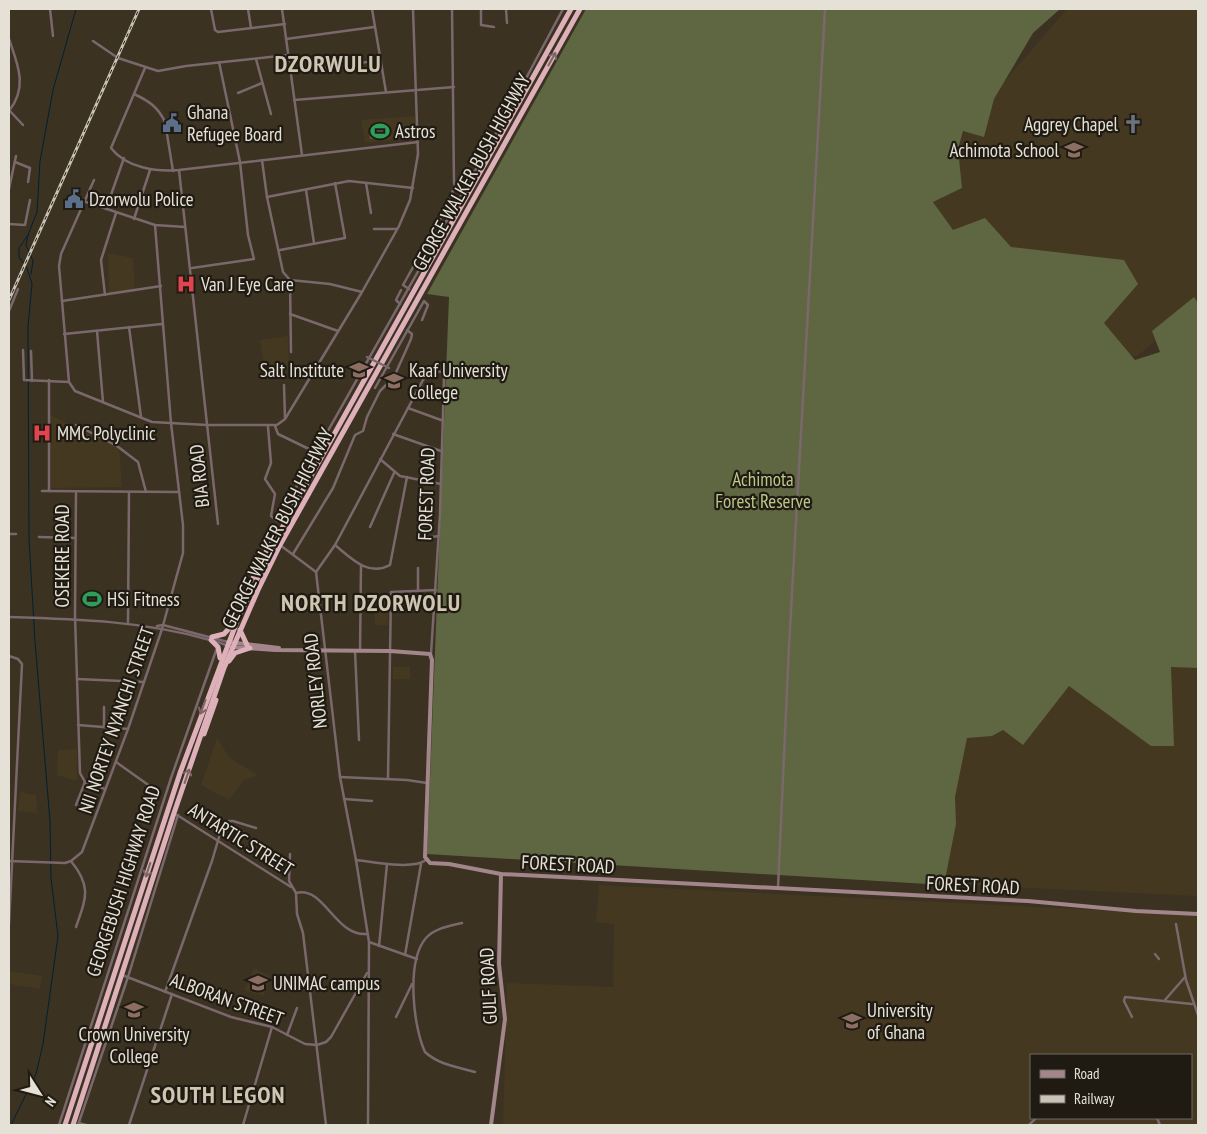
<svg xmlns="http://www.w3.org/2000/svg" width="1207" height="1134" font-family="'PT Sans Narrow',sans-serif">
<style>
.built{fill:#443820;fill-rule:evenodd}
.green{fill:#585c45}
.forest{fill:#5f6642}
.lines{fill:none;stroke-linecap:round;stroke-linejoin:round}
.stream{stroke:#002134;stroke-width:1}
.street{stroke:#7b686c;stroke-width:2.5}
.secondary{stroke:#a3868b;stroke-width:4}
.highway{stroke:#deb0b9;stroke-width:5}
.rail-casing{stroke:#c8c3b6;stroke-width:3}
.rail{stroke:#1f1b13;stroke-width:1;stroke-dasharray:4;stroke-linecap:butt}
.street-bridge{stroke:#7b686c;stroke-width:2.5}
.oneway{stroke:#7e6666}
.labels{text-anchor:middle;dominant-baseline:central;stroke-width:4.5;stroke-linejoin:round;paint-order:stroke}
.poi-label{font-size:19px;fill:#e6e1d6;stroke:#1f1b13;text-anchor:start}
.street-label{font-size:19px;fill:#e6e1d6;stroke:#1f1b13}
.park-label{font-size:19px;fill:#bcc789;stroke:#1f1b13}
.district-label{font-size:24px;font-weight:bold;letter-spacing:1px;fill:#d0c5b0;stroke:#1f1b13}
</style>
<rect width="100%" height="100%" fill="#3b3221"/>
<!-- built -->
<g class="built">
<polygon points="138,9 141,9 9,305 9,299"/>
<polygon points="1067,9 1198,9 1198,306 1136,357 984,296 905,209 995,92"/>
<polygon points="415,116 417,137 365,143 361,120"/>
<polygon points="108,253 133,258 135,292 109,295"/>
<polygon points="288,336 289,370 264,364 260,340"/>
<polygon points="50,415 119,448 122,487 51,488"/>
<rect x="375" y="611" width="13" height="14"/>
<polygon points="904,654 1198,668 1198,896 888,881"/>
<rect x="393" y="667" width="17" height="12"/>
<polygon points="217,738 230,758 258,775 244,780 229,800 201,785"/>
<polygon points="77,749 77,781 57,775 58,750"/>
<polygon points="20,792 36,795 37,813 18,811"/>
<path d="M599 885 1198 915V1125H503L507 983 613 987 614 924 596 922ZM1031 1055H1191V1118H1031Z"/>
<polygon points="254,968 270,976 263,996 244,990"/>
<polygon points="10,971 42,976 40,989 9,984"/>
</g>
<!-- green -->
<polygon class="green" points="389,124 390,136 370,139 369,126"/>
<!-- forest -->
<polygon class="forest" points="586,9 1060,9 1033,33 994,99 984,137 963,131 958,149 962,188 933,202 953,230 985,218 1011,247 1124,260 1138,284 1104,323 1135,360 1160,352 1152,331 1194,297 1198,303 1198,668 1171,667 1174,746 1151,746 1069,686 1023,745 1003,730 992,736 967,738 955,797 956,824 944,885 427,854 449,297 427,294"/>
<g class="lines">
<!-- stream -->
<g class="stream">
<polyline points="28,235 26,245 33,261 31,274"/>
<polyline points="11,1125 36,1074 43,1044 58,936 51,878 50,821 35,642 29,539 28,326 32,284 27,268 19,257 19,248 28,235 37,212 40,161 53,90 76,9"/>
</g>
<!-- street -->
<g class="street">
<polyline points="50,9 53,36"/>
<polyline points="211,9 215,30 218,32 285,24"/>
<polyline points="248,9 251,28"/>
<polyline points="282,9 302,155"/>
<polyline points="372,9 386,92"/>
<polyline points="452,9 454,183 458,189 464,192"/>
<polyline points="481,9 481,25 494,27"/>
<polyline points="506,9 507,23"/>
<path d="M9 39C18 65 28 87 9 111"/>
<polyline points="286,39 374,27"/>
<polyline points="93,41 118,58 158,71 186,66 288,55"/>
<polyline points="256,59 271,114"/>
<path d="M145 68 111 148C126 168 157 172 179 170L418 142"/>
<polyline points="310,70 381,60"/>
<polyline points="238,93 262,83"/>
<path d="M134 94C149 101 158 107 165 122L173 171"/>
<polyline points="294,100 454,87"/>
<polyline points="9,110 23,125"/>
<polyline points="262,160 267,197 283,272 290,280 291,352"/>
<polyline points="15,162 30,168 28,182"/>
<polyline points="179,170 218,524"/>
<polyline points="94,180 61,254 59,266 69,382 75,391 152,422 207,425 277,425 285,419 362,292 399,226 410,200 418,154 413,9"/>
<polyline points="366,183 371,213"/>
<polyline points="9,189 16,156"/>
<polyline points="306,190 314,243"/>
<polyline points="267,197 349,181 413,188"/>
<polyline points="86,202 155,225 185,227"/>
<polyline points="106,209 124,158"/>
<polyline points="134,219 150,170"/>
<polyline points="9,224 25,225 30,200"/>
<polyline points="374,229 397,229"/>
<polyline points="280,250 345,238 335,183"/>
<polyline points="192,268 254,259 248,235 240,162 219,62"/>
<polyline points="290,280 330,284 362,292"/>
<polyline points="409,289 403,285 447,207 455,185"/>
<polyline points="105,295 101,260 116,213"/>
<polyline points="62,301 161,286"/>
<polyline points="400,304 396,300 401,290"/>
<polyline points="9,311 18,289"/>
<polyline points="290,314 338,331"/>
<polyline points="129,327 141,417"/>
<polyline points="97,331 103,402"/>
<polyline points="64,334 162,324"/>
<polyline points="23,350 24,380 69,382"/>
<polyline points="31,351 32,381"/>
<polyline points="284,385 285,418"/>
<polyline points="375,388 424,301 428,305 422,320"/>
<polyline points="408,408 441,420"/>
<polyline points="76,425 117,446 138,462 146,492"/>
<polyline points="275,426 278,434 309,449"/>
<polyline points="268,427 271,463 265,479 275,494 271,516 277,521 507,114 563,9"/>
<polyline points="393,434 441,451"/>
<polyline points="380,459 400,476 441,484"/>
<polyline points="42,491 179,492"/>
<polyline points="49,491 49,380"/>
<polyline points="76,492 75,616 80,773 85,782 105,789"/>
<polyline points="370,527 394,473"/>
<polyline points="9,534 16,534"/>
<polyline points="39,537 75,538"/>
<polyline points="424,538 439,536"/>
<polyline points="280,545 316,572"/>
<path d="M335 545C351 558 368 577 390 565L407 477"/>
<polyline points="293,554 333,488 355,435 363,431 367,417 380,391 394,377 411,339 412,334 407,330"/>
<polyline points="418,568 418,590"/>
<polyline points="316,572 340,777 356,860 369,942 368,1125"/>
<path d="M316 572 335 545 423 380C429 372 438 369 447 374L444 378 440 514 431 654"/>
<polyline points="138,598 173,596"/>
<path d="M9 617C77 619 144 621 210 640"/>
<polyline points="128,622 129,493"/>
<polyline points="157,626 163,625 228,642"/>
<polyline points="215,641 226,645"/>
<polyline points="355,651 359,740"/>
<polyline points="360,651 361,565"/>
<polyline points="9,656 18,659 22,664 9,924"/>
<polyline points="77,679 144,682"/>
<polyline points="104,707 104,727"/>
<polyline points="78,725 128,729"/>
<polyline points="116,762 154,789"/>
<polyline points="340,777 407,780 427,783"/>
<polyline points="388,779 391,592 436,590"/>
<polyline points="344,799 372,801"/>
<polyline points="76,805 85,782"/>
<polyline points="177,815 291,887"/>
<polyline points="290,854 289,881 296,893 297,914 303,933 326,1125"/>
<path d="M356 860C373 862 413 870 426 860"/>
<polyline points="9,861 65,863 71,861 82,852 128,729 162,629 183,553 183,525 171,423 155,225"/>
<path d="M71 861C92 887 86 898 76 927"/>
<polyline points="778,888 789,646 825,9"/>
<path d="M296 893C324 885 335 937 367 934"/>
<path d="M462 923C450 926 435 928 426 938 406 961 413 1026 425 1052 439 1065 458 1067 475 1072"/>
<polyline points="1176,924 1186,980 1198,1015"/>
<polyline points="369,942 417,959"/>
<polyline points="379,946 387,864"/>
<polyline points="1155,954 1159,959"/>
<polyline points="405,955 421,864"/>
<polyline points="122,975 231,1017 272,1027 305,1044 317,1045 326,1042 331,1037 367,973"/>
<polyline points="165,992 212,861 222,827 229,821 233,821 256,828"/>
<polyline points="1165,1000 1185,977"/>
<polyline points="396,1017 412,984"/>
<polyline points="1132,1017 1124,1001 1125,997 1192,1004"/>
<polyline points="287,1035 297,1008"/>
<polyline points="1157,1118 1160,1125"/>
<polyline points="79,1123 86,1125"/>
<polyline points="59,1125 171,778 217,648"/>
<polyline points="78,1125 128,977 178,815"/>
<polyline points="129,1125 172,994"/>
<polyline points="243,1125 272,1027"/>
<polyline points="1029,1125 1036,1118"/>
</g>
<!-- secondary -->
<g class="secondary">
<polyline points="228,642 279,648"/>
<polyline points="232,647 275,650 390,651 430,654 432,660 425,857 430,863 449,864 501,874 1028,901 1136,911 1198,914"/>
<polyline points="491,1125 505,1019 499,964 501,874"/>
</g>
<!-- highway -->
<g class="highway">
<polyline points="247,593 258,566 275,536"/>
<polyline points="240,630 247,645"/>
<polyline points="212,637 224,634 232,625"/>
<polyline points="211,640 218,647 220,658"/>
<polyline points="229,661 235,653 250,648"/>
<polyline points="204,734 216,700"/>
<polyline points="65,1125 180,773 239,616 283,526 571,9"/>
<polyline points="73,1125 174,813 224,668 258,590 280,545 580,9"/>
</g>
<!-- rail casing -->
<g class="rail-casing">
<polyline id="rail" points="9,300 139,9"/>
</g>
<!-- rail -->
<use href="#rail" class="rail"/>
<!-- street-bridge -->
<polyline class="street-bridge" points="367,357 389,368"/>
</g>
<!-- one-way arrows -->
<defs><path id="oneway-shaft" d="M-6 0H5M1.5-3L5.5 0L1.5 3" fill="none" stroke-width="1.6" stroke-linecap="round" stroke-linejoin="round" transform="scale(1.25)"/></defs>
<g class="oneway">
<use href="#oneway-shaft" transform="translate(552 59) rotate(-61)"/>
<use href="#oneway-shaft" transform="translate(203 707) rotate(110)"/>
<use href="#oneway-shaft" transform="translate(187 776) rotate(-71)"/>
<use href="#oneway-shaft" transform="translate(148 870) rotate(108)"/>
</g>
<!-- icons -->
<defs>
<g id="civic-bare" transform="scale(1.5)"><path d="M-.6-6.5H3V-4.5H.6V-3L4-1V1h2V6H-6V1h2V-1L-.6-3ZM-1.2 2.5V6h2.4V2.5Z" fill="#5c6f8a" stroke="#1f1b13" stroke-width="2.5" paint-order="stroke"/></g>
<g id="church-bare" transform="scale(1.5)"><path d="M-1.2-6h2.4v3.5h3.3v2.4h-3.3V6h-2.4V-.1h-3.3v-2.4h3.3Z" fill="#6b7280" stroke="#1f1b13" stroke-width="2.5" paint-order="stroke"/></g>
<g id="stadium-bare" transform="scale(1.5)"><path d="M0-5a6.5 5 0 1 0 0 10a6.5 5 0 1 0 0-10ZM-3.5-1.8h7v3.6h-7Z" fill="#2e9e5b" stroke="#1f1b13" stroke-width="2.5" paint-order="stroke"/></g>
<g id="school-bare" transform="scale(1.5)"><path d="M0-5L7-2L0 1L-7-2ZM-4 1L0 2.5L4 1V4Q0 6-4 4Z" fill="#8d6e63" stroke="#1f1b13" stroke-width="2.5" paint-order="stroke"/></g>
<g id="hospital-bare" transform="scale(1.5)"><path d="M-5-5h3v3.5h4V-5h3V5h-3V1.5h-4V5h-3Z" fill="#e0444e" stroke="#1f1b13" stroke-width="2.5" paint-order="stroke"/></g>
<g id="university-bare" transform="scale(1.5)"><path d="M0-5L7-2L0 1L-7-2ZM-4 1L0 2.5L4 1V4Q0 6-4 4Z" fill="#8d6e63" stroke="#1f1b13" stroke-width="2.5" paint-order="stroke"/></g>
</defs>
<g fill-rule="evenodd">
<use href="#civic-bare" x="172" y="123"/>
<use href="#church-bare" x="1133" y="124"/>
<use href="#stadium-bare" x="380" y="131"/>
<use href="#school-bare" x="1074" y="150"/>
<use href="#civic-bare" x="74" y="199"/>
<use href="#hospital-bare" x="186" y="284"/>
<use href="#university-bare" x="359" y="370"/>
<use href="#university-bare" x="394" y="381"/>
<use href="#hospital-bare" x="42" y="433"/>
<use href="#stadium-bare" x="92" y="599"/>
<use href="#university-bare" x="258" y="983"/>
<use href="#university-bare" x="134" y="1010"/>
<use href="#university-bare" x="852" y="1021"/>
</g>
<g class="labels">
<!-- poi labels -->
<g class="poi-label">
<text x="187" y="112">Ghana<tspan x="187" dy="22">Refugee Board</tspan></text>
<text x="1118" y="124" text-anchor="end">Aggrey Chapel</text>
<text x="395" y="131">Astros</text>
<text x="1059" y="150" text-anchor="end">Achimota School</text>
<text x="89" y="199">Dzorwolu Police</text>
<text x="201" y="284">Van J Eye Care</text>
<text x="344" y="370" text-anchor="end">Salt Institute</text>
<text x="409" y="370">Kaaf University<tspan x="409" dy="22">College</tspan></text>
<text x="57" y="433">MMC Polyclinic</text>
<text x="107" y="599">HSi Fitness</text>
<text x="273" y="983">UNIMAC campus</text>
<text x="867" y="1010">University<tspan x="867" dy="22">of Ghana</tspan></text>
<text x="134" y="1034" text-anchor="middle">Crown University<tspan x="134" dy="22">College</tspan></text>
</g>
<!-- street labels -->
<g class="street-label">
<text transform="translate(471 172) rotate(-61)">GEORGE WALKER BUSH HIGHWAY</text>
<text transform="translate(199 476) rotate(-96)">BIA ROAD</text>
<text transform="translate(426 494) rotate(-88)">FOREST ROAD</text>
<text transform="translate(277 528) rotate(-63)">GEORGE WALKER BUSH HIGHWAY</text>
<text transform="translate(62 556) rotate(-90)">OSEKERE ROAD</text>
<text transform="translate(315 681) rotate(-96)">NORLEY ROAD</text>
<text transform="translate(116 720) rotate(-71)">NII NORTEY NYANCHI STREET</text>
<text transform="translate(241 839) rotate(32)">ANTARTIC STREET</text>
<text transform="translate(568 864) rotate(3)">FOREST ROAD</text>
<text transform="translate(123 881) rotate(-72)">GEORGEBUSH HIGHWAY ROAD</text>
<text transform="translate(973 885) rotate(3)">FOREST ROAD</text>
<text transform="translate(488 986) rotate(-93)">GULF ROAD</text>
<text transform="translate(227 999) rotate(20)">ALBORAN STREET</text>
</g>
<!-- park labels -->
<g class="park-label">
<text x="763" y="479">Achimota<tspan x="763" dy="22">Forest Reserve</tspan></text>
</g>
<!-- district labels -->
<g class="district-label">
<text x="328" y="63">DZORWULU</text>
<text x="371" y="602">NORTH DZORWOLU</text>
<text x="218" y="1094">SOUTH LEGON</text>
</g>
</g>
<!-- border -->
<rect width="1207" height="1134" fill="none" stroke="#e6e1d6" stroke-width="20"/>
<!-- legend -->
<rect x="1030" y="1054" width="162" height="65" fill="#1f1b13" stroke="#6f6a61"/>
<rect x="1040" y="1070" width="25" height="8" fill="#a3868b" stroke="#6f6a61"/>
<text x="1074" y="1079" font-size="15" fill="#e6e1d6">Road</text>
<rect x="1040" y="1095" width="25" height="8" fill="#c8c3b6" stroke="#6f6a61"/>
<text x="1074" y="1104" font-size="15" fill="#e6e1d6">Railway</text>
<!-- north arrow -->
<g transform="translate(40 1094) rotate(126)" stroke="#1f1b13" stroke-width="4" paint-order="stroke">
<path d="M0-4L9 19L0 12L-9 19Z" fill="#e6e1d6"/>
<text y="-8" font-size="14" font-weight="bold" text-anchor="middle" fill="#e6e1d6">N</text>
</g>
</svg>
